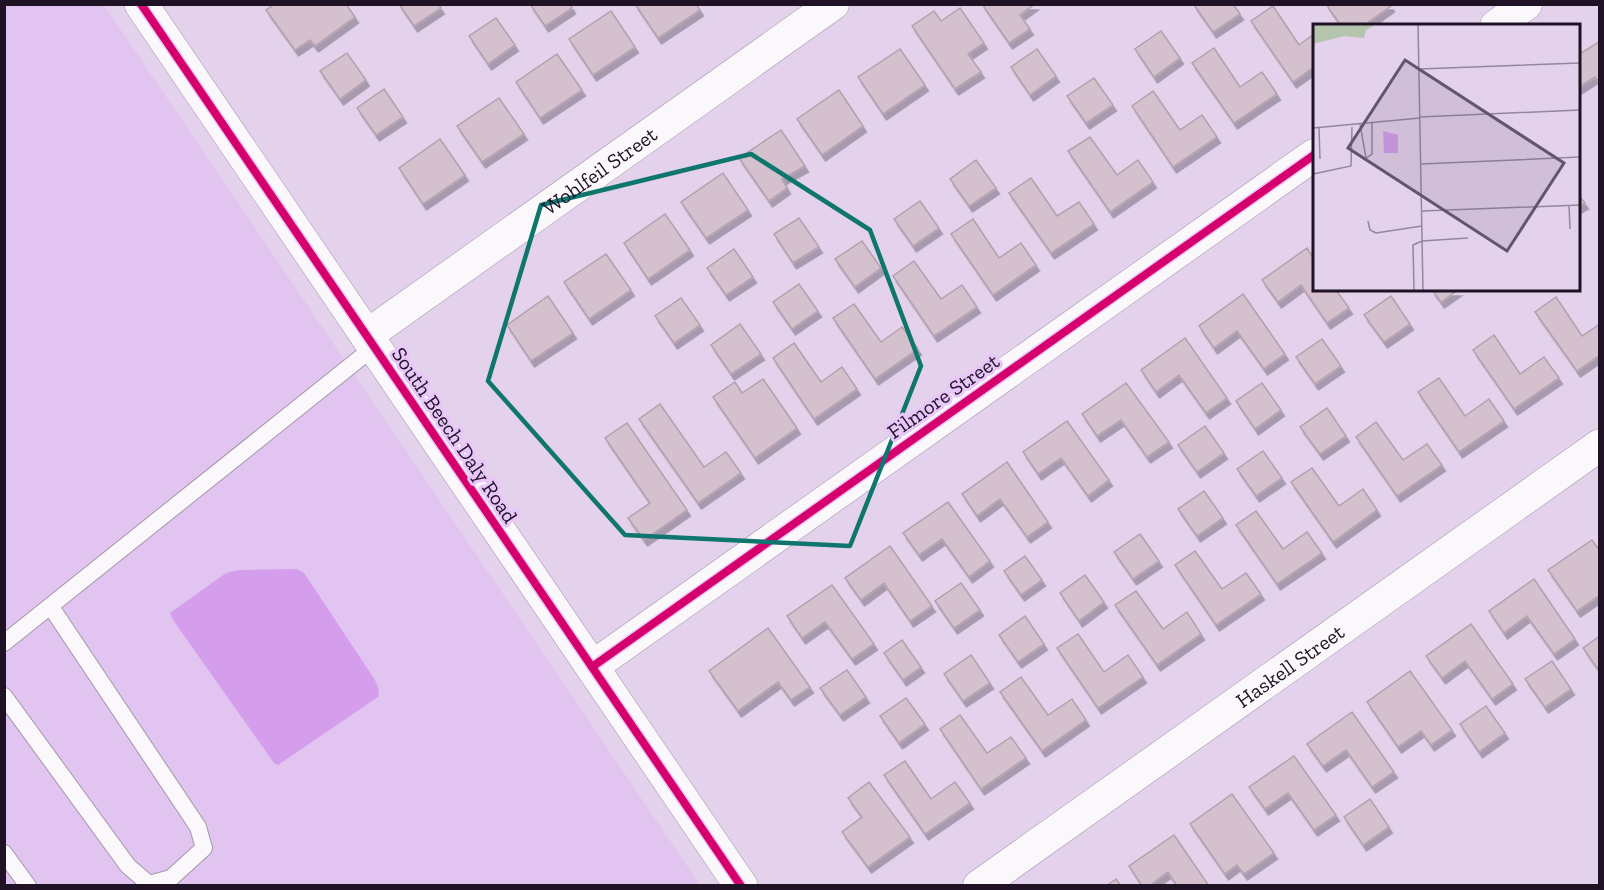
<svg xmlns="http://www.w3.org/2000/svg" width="1604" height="890" font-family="'Zilla Slab',serif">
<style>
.built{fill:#e1c4f0}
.water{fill:#d49eed}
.building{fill:#d5c0cd;stroke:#b4a0ad;stroke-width:1.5;filter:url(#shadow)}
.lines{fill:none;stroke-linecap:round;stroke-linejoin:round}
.lane-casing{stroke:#a396aa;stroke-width:18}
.street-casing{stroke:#a396aa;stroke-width:33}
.secondary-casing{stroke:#a396aa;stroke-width:34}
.lane{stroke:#fbf8fc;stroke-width:16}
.street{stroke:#fbf8fc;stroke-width:32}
.secondary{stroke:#fbf8fc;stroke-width:33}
.cycleway-casing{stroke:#e8c6f9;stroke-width:11}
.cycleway{stroke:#d6006c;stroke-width:8}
.marked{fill:none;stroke:#0f766e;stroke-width:4.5;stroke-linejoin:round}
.labels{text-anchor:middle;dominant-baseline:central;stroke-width:6;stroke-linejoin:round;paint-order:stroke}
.street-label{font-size:21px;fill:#1f1225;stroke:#e8c6f9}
.inset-road{fill:none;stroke:#95859d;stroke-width:1.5}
.view{fill:#64556b;fill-opacity:0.15;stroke:#64556b;stroke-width:3}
.inset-edge{fill:none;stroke:#1f1225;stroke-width:3}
</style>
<defs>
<filter id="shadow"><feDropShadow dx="3.5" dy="6" stdDeviation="0" flood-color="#0004"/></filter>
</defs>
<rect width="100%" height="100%" fill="#e4d2ed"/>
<!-- built -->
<polygon class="built" points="5,5 104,5 700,885 5,886"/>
<!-- water -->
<polygon class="water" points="297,569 304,573 375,680 379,690 378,697 278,765 274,763 173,620 170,613 226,573 239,570"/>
<!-- building -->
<g class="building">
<polygon points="275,4 346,4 355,17 315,46 310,40 295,50 266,10"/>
<polygon points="399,4 438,4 441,8 414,26"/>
<polygon points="530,4 570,4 572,8 545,26"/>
<polygon points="635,4 696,4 700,10 658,38"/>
<polygon points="982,4 1035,4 1020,15 1030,29 1009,43"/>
<polygon points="1233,4 1240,14 1213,32 1194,5"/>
<polygon points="1326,4 1390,4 1391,6 1363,26 1341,26"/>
<polygon points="1273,6 1299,45 1314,34 1314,67 1293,82 1251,21"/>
<polygon points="960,8 984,43 968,54 981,72 955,89 912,26 934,11 941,21"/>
<polygon points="611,11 635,47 593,75 569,39"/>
<polygon points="496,18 515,45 488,64 469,36"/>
<polygon points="1161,31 1180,58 1154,77 1135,49"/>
<polygon points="1600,41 1600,84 1595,77 1578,88 1578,55"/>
<polygon points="1214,48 1240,87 1262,72 1277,94 1234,123 1192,63"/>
<polygon points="900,49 925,85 883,114 858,77"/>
<polygon points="1037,49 1056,76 1030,95 1011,67"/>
<polygon points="347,53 366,80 340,99 320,71"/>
<polygon points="557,54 582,90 540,118 516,82"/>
<polygon points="1094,78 1113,105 1086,123 1067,96"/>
<polygon points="384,89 403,117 376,135 357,108"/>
<polygon points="839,90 863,126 822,155 797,119"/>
<polygon points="1153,91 1180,130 1202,115 1217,137 1173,167 1132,106"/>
<polygon points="499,98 524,134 482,162 457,126"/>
<polygon points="781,130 805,166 782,179 787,188 769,201 739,158"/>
<polygon points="1090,137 1117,175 1138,160 1153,182 1110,212 1068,151"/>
<polygon points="440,139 465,175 423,204 399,168"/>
<polygon points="976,160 996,188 969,206 950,179"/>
<polygon points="723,173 748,210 706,238 681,202"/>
<polygon points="1031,178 1057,216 1079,202 1094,224 1051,253 1009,193"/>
<polygon points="1578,194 1585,203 1578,207"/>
<polygon points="920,201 939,228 913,246 894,219"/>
<polygon points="665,214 690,250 648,279 624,243"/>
<polygon points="799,218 819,247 793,263 774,234"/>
<polygon points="973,219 999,258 1021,243 1036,265 993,295 951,234"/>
<polygon points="862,241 881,268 855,287 835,259"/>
<polygon points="1307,248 1314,259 1314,290 1336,290 1349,308 1327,323 1301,285 1278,302 1262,280"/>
<polygon points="734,249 753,277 726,295 707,268"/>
<polygon points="606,254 631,290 589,319 564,282"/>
<polygon points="914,261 941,299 962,285 977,307 934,336 893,276"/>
<polygon points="799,284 818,311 792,329 773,302"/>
<polygon points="1432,290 1458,290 1441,302"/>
<polygon points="1243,294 1285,354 1264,369 1237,331 1214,348 1199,326"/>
<polygon points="548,296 573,333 531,361 507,325"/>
<polygon points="1391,296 1410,324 1384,342 1364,315"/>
<polygon points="1556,297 1582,336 1600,324 1600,355 1577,371 1535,312"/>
<polygon points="681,298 700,325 674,343 655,316"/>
<polygon points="854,304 881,342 902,327 918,349 875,379 833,318"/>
<polygon points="740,324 761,354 731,374 711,345"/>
<polygon points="1494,335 1520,374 1544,357 1559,378 1514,409 1473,350"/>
<polygon points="1185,338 1227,398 1206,413 1179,375 1156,392 1141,370"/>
<polygon points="1322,339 1341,366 1315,384 1296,357"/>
<polygon points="794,343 821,382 842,367 857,389 814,419 773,358"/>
<polygon points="1439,378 1465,416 1489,399 1504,421 1459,452 1418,392"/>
<polygon points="763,379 797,428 755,458 713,397 735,382 742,393"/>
<polygon points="1126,383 1169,442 1147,457 1121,420 1097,436 1082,414"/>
<polygon points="1262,383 1281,410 1255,429 1236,401"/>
<polygon points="660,404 704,467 726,452 741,473 698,503 639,419"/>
<polygon points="1327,408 1346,436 1320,454 1300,427"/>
<polygon points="1067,421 1109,480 1088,496 1061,458 1038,474 1023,452"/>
<polygon points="1376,422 1403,460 1427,444 1442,465 1397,496 1356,437"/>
<polygon points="627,423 687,510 644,540 628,518 650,503 605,438"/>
<polygon points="1205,426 1224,453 1197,472 1178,445"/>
<polygon points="1263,451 1282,478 1256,496 1237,469"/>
<polygon points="1007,462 1048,522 1027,537 1000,499 977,516 962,494"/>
<polygon points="1312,468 1339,506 1363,489 1377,510 1333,542 1291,482"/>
<polygon points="1204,491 1223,518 1197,536 1178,509"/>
<polygon points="948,502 990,561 969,577 942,539 919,555 903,533"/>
<polygon points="1256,511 1283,549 1307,532 1322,553 1277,584 1236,525"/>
<polygon points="1140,534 1159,561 1133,579 1114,552"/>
<polygon points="1592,540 1600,551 1600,595 1577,611 1548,570"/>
<polygon points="890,546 932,606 910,621 884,583 861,600 845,578"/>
<polygon points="1195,551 1222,589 1246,573 1261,594 1216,625 1175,565"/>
<polygon points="1025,556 1042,580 1021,595 1004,571"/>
<polygon points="1085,575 1104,602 1079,621 1060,593"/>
<polygon points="1534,579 1575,639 1554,654 1527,616 1504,633 1489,611"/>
<polygon points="961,583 980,610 954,628 935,601"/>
<polygon points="832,585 874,644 852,659 825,622 802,638 787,616"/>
<polygon points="1136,591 1163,629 1187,612 1201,634 1157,665 1115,605"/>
<polygon points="1025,616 1044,644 1018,662 999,635"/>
<polygon points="1471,624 1513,684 1492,699 1465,661 1442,678 1426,656"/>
<polygon points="768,628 810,687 791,700 778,682 738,711 709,671"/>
<polygon points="1078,634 1104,672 1128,655 1143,677 1098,708 1057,648"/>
<polygon points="1600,636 1600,672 1583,648"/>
<polygon points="902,640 921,667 903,680 884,653"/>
<polygon points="971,655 990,683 963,701 944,674"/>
<polygon points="1552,661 1571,689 1545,707 1525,679"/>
<polygon points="847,670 866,697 840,715 820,688"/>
<polygon points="1410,671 1452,730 1431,745 1421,731 1398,747 1367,702"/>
<polygon points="1021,677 1048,715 1072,699 1086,720 1042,751 1000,692"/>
<polygon points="906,698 925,724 899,743 880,716"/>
<polygon points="1486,706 1505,733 1479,752 1460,724"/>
<polygon points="1352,712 1394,772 1372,787 1346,750 1323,766 1307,744"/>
<polygon points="960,715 987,753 1011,737 1026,758 981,789 940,729"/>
<polygon points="1294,756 1336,815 1314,830 1288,793 1265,809 1249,787"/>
<polygon points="905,761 931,799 955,782 970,803 925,834 884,775"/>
<polygon points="869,782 910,837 868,867 842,832 862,817 848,798"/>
<polygon points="1232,794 1274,853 1244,874 1237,865 1225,874 1190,824"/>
<polygon points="1370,799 1389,827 1363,845 1344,817"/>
<polygon points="1174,835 1209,886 1177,886 1168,872 1149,886 1142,886 1129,866"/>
<polygon points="1116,879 1121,886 1106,886"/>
</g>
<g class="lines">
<!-- lane casing -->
<g class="lane-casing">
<g id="lane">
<polyline points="4,643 374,347"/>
<polyline points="4,696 128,866 149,884 171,878 204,848 198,827 51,607"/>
<polyline points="4,853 28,886"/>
</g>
</g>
<!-- street casing -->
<g class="street-casing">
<g id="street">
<polyline points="1496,26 1526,4"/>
<path id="s1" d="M366 336 833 4"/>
<polyline points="592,667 1314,155"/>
<path id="s2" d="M979 886 1600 445"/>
</g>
</g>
<!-- secondary casing -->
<g class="secondary-casing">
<polyline id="secondary" points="141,4 741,886"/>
</g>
<!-- lane -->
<use href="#lane" class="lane"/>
<!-- street -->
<use href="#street" class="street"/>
<!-- secondary -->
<use href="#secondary" class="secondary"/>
<!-- cycleway casing -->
<g class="cycleway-casing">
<g id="cycleway">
<polyline points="141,4 741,886"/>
<polyline points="592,667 1314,155"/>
</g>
</g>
<!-- cycleway -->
<use href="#cycleway" class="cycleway"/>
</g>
<!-- marked area -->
<path class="marked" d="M751 154 870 230 921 366 850 546 625 535 488 381 541 205Z"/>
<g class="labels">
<!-- street labels -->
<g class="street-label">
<text stroke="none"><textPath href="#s1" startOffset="286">Wohlfeil Street</textPath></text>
<text transform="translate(943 396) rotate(-35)">Filmore Street</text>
<text transform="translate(455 435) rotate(56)">South Beech Daly Road</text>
<text stroke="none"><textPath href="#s2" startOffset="381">Haskell Street</textPath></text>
</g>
</g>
<!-- overview -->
<g transform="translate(1313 24)">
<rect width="267" height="267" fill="#e4d2ed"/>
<path d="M0 0H61V2L53 6 51 14 31 12 0 20Z" fill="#b5c4ac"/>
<path d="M70 107 85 111V129H71Z" fill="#d49eed"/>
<path class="inset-road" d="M105 0 110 267M106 45 267 39M107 93 267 86M47 100 53 134 59 130V99M0 104 107 94M6 104 7 135M108 140 267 133M0 150 38 142 39 103M256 181 257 205M109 187 267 181M55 197 57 206 63 209 109 202M101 267 100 221 109 217 155 214"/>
<path class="view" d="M92 36 251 139 194 227 35 124Z"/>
<rect width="267" height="267" class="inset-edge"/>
</g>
<!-- border -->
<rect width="1604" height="890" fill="none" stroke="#1f1225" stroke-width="12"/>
</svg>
